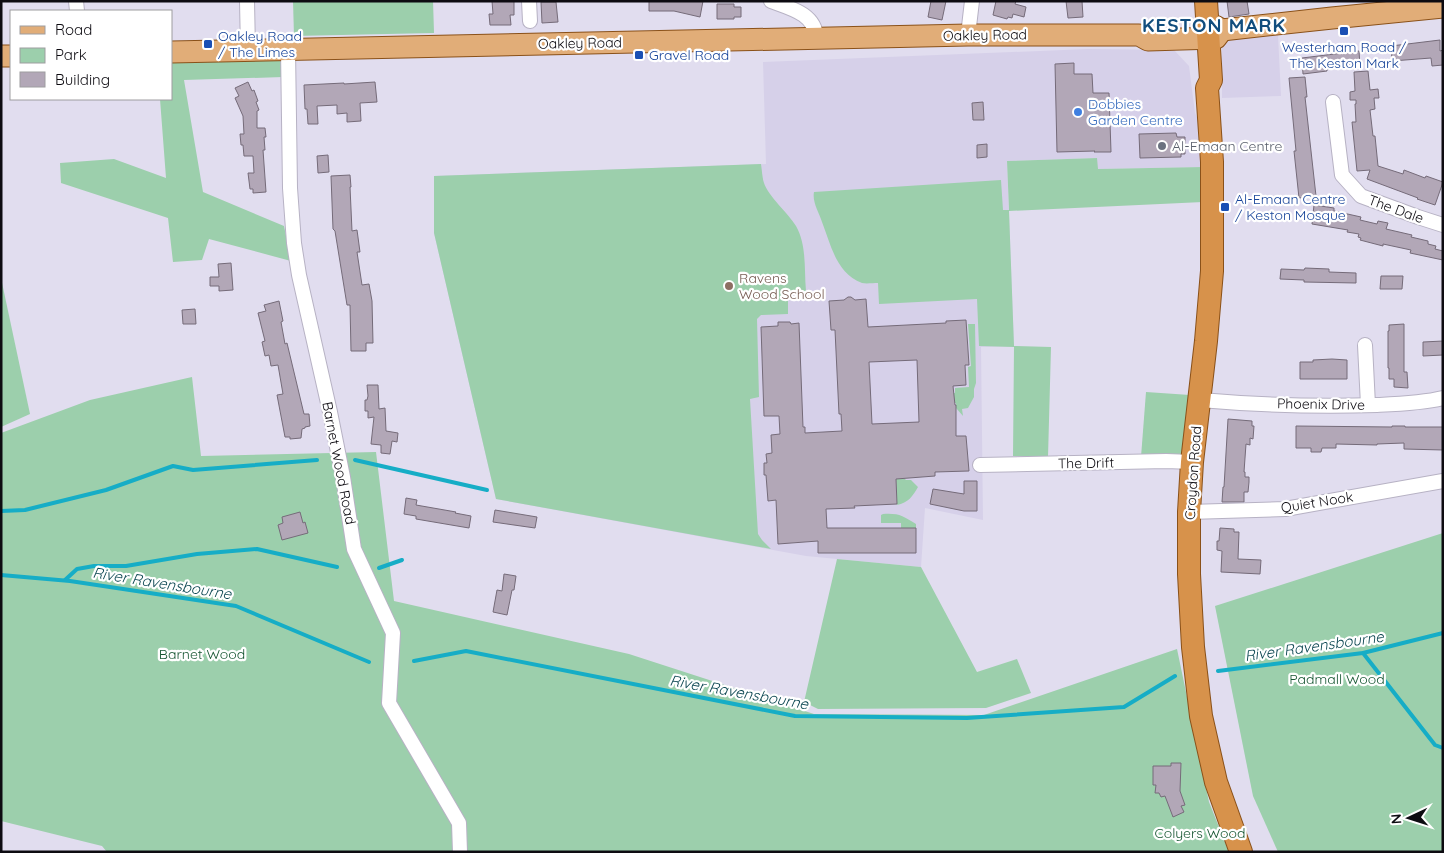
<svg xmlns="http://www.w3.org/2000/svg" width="1444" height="853" font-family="Quicksand,sans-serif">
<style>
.built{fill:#d6d0e9}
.green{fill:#9ccfac}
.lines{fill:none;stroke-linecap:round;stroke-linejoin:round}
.stream{stroke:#16adc6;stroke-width:4}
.building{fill:#b2a7b7;stroke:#756b79;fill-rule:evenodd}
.minor-casing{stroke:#b7b2c4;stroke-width:16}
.primary-casing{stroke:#8a5119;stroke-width:23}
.trunk-casing{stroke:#8a5119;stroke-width:24}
.minor{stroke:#fff;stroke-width:14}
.primary{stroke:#e1ad78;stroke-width:21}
.trunk{stroke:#d7924b;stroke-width:22}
.transit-dot{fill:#1a4fb4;stroke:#fff;stroke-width:2}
.shop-dot{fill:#3f7fe0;stroke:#fff;stroke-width:2}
.worship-dot{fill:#6b7280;stroke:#fff;stroke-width:2}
.education-dot{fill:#8d6e63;stroke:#fff;stroke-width:2}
.labels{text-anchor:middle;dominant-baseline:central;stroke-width:4.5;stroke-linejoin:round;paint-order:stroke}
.street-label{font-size:14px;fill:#0d0b11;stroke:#fff}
.transit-label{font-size:14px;fill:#164399;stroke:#fff;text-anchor:start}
.shop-label{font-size:14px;fill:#366cbe;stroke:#fff;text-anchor:start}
.worship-label{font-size:14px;fill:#5b616d;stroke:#fff;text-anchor:start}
.education-label{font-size:14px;fill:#785e54;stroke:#fff;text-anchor:start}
.park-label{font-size:14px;fill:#165632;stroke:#fff}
.water-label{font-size:15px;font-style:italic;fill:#0b4651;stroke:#fff}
.district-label{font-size:19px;font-weight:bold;letter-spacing:1px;fill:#114d7d;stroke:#fff}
</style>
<rect width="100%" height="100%" fill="#e1ddef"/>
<!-- built -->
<g class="built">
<polygon points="1278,35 1281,96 1222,98 1222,44 1227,40"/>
<polygon points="1088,49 1174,50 1189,66 1195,113 1201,126 1203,167 1097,169 1097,158 1007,161 1014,346 981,347 983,520 925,508 921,567 806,556 496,499 434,233 434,176 766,164 763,62"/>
</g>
<!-- green -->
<g class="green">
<polygon points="293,1 433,1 434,33 294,36"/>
<polygon points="281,59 283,77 184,80 203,192 284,226 291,261 209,239 202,260 173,262 168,218 61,183 60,163 114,159 166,178 160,99 171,99 171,61"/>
<path d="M1097 158 1098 169 1203 167V202L1009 211 1014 346 1051 347 1048 457 1013 456 1014 347 979 346 977 299 879 304 878 283C873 283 866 284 862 283 836 273 831 245 822 222 819 212 812 202 814 192L1001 180 1003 210H1009L1007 161Z"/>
<path d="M761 164C762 170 762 177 764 183 768 196 789 214 796 226 807 245 804 270 806 291L790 292 788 294V314L761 315 757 319 759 397 750 399 758 534 762 540 771 549 496 499 434 233V176Z"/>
<polygon points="1,278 30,414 1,427"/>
<polygon points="968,324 975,324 976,383 974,389 974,397 968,408 962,409 963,416 956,408 956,403 950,403 949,393 955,393 955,388 969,387 968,367 971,366"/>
<polygon points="192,377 201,456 376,452 394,601 629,654 814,714 984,715 1177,649 1209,802 1229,852 107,852 102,846 1,821 1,433 90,400"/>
<polygon points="1146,392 1190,395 1185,455 1141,457"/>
<path d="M904 478 906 480H911L918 487C913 496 908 503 897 505L896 479Z"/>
<path d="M883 514C899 513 903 516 916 524V528H901V523H881V515Z"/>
<polygon points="1443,533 1443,852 1278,852 1253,796 1215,606"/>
<polygon points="837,559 921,567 977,672 1017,659 1031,693 986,708 818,709 804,702"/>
</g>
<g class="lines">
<!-- stream -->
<g class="stream">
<polyline points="355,460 487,490"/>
<polyline points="1,511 25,510 106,490 173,466 193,470 317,460"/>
<polyline points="379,568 402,560"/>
<polyline points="1,575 70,581 236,606 369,662"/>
<polyline points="65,580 77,569 94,566 126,566 197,554 257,549 337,567"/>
<polyline points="1363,653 1435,745 1443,748"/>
<polyline points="414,661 466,651 795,716 967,718 1124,707 1175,676"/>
<polyline points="1218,671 1363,653 1443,633"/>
</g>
</g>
<!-- building -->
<g class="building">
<polygon points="492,1 514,1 514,15 510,15 511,25 490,25 489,14 493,14"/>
<polygon points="649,1 703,1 700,17 674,11 649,11"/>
<polygon points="931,1 946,1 942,20 928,17"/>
<polygon points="996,1 1016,1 1015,4 1026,7 1024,17 1013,14 1012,18 1008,17 1007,19 993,15"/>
<polygon points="1066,1 1082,1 1083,17 1068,18"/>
<polygon points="1227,1 1247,1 1249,14 1229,17"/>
<polygon points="541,2 556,2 558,22 542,23"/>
<polygon points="717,4 734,4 734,7 741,7 741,17 734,17 734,19 717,19"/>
<polygon points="1440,40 1440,51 1443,50 1443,65 1432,66 1431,58 1392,61 1391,46"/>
<polygon points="1359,51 1360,66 1327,69 1327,71 1303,74 1302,58"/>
<polygon points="1074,63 1074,74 1092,74 1093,93 1109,93 1111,152 1094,152 1095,151 1057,152 1055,64"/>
<polygon points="1368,71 1370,90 1378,89 1379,98 1374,98 1375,109 1370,110 1373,136 1375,136 1378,166 1403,174 1404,170 1425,178 1426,176 1443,182 1435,205 1417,199 1418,198 1367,179 1370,170 1357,171 1352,122 1356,122 1355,104 1356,104 1356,100 1350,100 1350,92 1355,91 1354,72"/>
<polygon points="1305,77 1307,97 1305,97 1316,196 1299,198 1294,151 1296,151 1289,78"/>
<polygon points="248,82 252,91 254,90 258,101 256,102 259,110 257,111 257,128 265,128 266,137 264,137 265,150 263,150 266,192 253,193 253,189 250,189 248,173 254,173 253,156 244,156 243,145 241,145 240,134 244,134 243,116 235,98 239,96 235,88"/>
<polygon points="375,82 377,102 360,103 361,121 347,122 347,113 337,114 337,105 317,106 318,124 308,124 307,109 305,109 304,85 344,83 344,84"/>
<polygon points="983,102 984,120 973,120 972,103"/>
<polygon points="1176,133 1177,137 1185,137 1185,154 1181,154 1181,157 1140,158 1139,134"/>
<polygon points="987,144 987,157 977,158 977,145"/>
<polygon points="328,155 329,172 318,173 317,156"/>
<polygon points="350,175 351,187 350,187 352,231 357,230 360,252 357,252 362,285 369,284 372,301 373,343 366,343 366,351 351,351 350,305 347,305 335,231 333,229 331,176"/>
<polygon points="1314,205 1334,208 1334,211 1361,217 1360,220 1377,224 1378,221 1388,223 1386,229 1412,235 1411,237 1428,241 1428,244 1436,246 1435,249 1443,251 1443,260 1410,253 1411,250 1383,244 1383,246 1360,240 1361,238 1358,237 1359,234 1347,232 1348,230 1312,224"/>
<polygon points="231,263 233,290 219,291 219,286 210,286 210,277 219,277 218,264"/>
<polygon points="1305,268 1329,269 1329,272 1356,273 1356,283 1304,282 1304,280 1280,279 1281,269 1304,270"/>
<polygon points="1381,276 1403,276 1402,289 1380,289"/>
<path d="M848 297H851L855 300 866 299 868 327 946 323V321L966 320 969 365H965L966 385 953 386 955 405H956V436H966L969 471 935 472V476L896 479 897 504 854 506 855 508 826 509 827 528H916V553H818V541L778 544 776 500 768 501 766 475H764V463H767L766 454 772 453 771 435 780 434 779 416H764L761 327 778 326V322H790L791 324 799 323 803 427H805V433L842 431 841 414H839L835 330H831L829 301 844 300ZM917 360 919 422 872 424 869 362Z"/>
<polygon points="279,301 283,321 281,322 285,344 287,343 304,414 309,414 310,426 305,427 305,428 302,429 301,438 290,439 290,437 285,437 277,395 283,394 278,365 271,366 269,355 265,356 262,342 265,341 258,313 266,311 264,305"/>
<polygon points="195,309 196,324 183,324 182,310"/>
<polygon points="1404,324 1404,372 1407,372 1408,388 1394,387 1394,379 1389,379 1389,368 1388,368 1388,331 1389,331 1389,325"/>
<polygon points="1443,341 1443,355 1423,356 1423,342"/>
<polygon points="1332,359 1347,360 1347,379 1300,379 1300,362 1313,362 1313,360"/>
<polygon points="367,385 378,385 379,409 385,408 386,431 398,433 397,442 392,441 390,454 381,453 381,445 371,444 374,417 368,418 368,411 365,411 365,400 367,400 368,396"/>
<polygon points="1228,419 1252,421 1252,426 1254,426 1253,439 1250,438 1250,445 1246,444 1244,472 1245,472 1245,477 1249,477 1249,482 1248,492 1244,492 1244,502 1222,502 1223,487 1224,487"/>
<polygon points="1296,426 1392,427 1392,426 1405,426 1405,427 1443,427 1443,450 1404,449 1404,443 1377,444 1377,445 1336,444 1336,448 1322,448 1321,452 1311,452 1311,448 1296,448"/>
<polygon points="964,481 977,481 977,511 964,511 930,504 933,489 964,494"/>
<polygon points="406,498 417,500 416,505 456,512 455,513 471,516 469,528 416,519 416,516 404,514"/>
<polygon points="495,510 537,517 535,528 493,522"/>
<polygon points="300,512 303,523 305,522 308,533 282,540 278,525 283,523 282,517"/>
<polygon points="1220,528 1234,529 1234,532 1239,532 1238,559 1261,560 1260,574 1221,572 1222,551 1217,550 1217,541 1219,541"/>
<polygon points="504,574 516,576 514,590 512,590 507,615 493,612 497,590 502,591"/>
<polygon points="1171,763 1181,763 1180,791 1185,805 1181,806 1184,812 1173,817 1165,796 1161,797 1159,793 1155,793 1156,785 1153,785 1153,766 1171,766"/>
</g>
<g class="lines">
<!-- minor casing -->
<g class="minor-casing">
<g id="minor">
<polyline points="76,1 77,11"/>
<polyline points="247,1 248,50"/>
<polyline points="529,1 530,21"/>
<path d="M771 1C790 8 816 14 816 38"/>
<polyline points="968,35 972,1"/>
<polyline points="288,49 290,188 294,243 299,275 330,412 343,477 354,549 393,633 389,703 459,823 460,852"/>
<polyline points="1333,102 1342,175 1361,196 1418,217 1443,225"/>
<polyline points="1365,345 1368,405"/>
<path d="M1200 400C1258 405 1318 407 1377 405 1398 404 1423 403 1443 398"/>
<polyline points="980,465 1166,461 1192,462"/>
<polyline points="1189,512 1285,509 1443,481"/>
</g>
</g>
<!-- primary casing -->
<g class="primary-casing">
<g id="primary">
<polyline points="1210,26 1215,26 1222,30 1332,18 1443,7"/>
<polyline points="171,52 968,35 1139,35 1148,40 1216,38 1222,30"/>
<polyline points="1,56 11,56"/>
</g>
</g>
<!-- trunk casing -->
<g class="trunk-casing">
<polyline id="trunk" points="1206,1 1211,80 1207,88 1212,162 1212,271 1206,341 1192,462 1189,512 1189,574 1193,647 1201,716 1216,782 1241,852"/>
</g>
<!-- minor -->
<use href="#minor" class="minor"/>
<!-- primary -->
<use href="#primary" class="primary"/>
<!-- trunk -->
<use href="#trunk" class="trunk"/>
</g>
<!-- markers -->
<g class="transit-dot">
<rect x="1339" y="26" width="10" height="10" rx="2.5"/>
<rect x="203" y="39" width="10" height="10" rx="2.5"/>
<rect x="634" y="50" width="10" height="10" rx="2.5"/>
<rect x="1220" y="202" width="10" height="10" rx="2.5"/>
</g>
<circle class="shop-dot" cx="1078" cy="112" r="5"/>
<circle class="worship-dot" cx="1162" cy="146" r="5"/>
<circle class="education-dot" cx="729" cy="286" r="5"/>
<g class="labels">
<!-- street labels -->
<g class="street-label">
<text transform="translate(985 35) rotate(-1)">Oakley Road</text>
<text transform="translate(580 43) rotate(-1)">Oakley Road</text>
<text transform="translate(1396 209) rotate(20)">The Dale</text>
<text transform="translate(1321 404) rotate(1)">Phoenix Drive</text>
<text transform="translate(339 463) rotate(79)">Barnet Wood Road</text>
<text transform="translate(1086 463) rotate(-1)">The Drift</text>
<text transform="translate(1193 473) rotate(-86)">Croydon Road</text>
<text transform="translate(1317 502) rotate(-9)">Quiet Nook</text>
</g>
<!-- transit labels -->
<g class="transit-label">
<text x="218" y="36">Oakley Road<tspan x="218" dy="16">/ The Limes</tspan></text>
<text x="1344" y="47" text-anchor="middle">Westerham Road /<tspan x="1344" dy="16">The Keston Mark</tspan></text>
<text x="649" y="55">Gravel Road</text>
<text x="1235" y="199">Al-Emaan Centre<tspan x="1235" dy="16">/ Keston Mosque</tspan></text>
</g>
<!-- shop labels -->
<g class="shop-label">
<text x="1088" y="104">Dobbies<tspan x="1088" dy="16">Garden Centre</tspan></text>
</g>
<!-- worship labels -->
<g class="worship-label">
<text x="1172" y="146">Al-Emaan Centre</text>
</g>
<!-- education labels -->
<g class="education-label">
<text x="739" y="278">Ravens<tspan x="739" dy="16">Wood School</tspan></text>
</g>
<!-- park labels -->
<g class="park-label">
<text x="202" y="654">Barnet Wood</text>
<text x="1337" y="679">Padmall Wood</text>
<text x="1200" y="833">Colyers Wood</text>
</g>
<!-- water labels -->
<g class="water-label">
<text transform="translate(162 583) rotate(9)">River Ravensbourne</text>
<text transform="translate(1314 646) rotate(-8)">River Ravensbourne</text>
<text transform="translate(739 692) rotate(10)">River Ravensbourne</text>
</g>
<!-- district labels -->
<g class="district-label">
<text x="1214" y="25">KESTON MARK</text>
</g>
</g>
<!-- border -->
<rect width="1444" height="853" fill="none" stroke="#0d0b11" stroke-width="5"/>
<!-- legend -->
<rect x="10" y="10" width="162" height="90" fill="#ffffff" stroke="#9e9da0"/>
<rect x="20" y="26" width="25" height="8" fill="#e1ad78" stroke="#9e9da0"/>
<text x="55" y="35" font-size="15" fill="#0d0b11">Road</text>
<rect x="20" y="48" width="25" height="15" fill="#9ccfac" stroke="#9e9da0"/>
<text x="55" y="60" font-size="15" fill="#0d0b11">Park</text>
<rect x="20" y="72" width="25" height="15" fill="#b2a7b7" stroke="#9e9da0"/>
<text x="55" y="85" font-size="15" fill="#0d0b11">Building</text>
<!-- north arrow -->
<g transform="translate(1409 818) rotate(266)" stroke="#ffffff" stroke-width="4" paint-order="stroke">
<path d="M0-4L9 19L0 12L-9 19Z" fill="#0d0b11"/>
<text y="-8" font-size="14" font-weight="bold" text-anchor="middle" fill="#0d0b11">N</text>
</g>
</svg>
